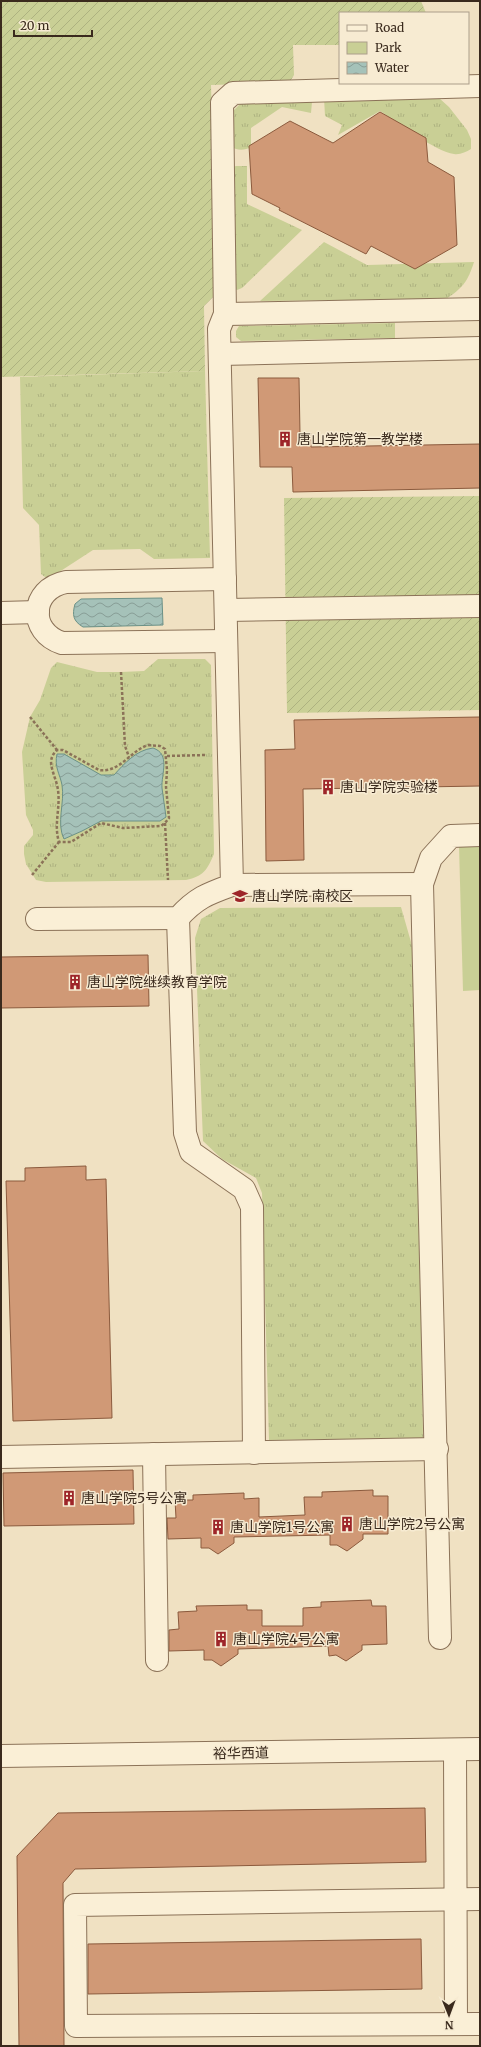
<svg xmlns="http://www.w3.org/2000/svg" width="481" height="2047" font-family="Merriweather,'Noto Sans SC',serif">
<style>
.grass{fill:url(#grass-tufts)}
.park{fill:#c9cf95}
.garden{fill:url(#garden-furrows)}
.water{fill:url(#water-waves);stroke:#6b9187}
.building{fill:#d09976;stroke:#8b5a3d}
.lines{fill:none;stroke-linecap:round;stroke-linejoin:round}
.minor-casing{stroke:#8b7258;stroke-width:24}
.path{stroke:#8b7258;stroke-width:2.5;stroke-dasharray:3 2;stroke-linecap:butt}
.minor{stroke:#faefd6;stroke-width:22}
.labels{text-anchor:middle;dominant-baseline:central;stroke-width:3;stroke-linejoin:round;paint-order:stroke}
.poi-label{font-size:14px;fill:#3a2a1d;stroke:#f7ebd2;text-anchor:start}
.street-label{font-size:14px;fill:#3a2a1d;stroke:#f7ebd2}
</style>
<defs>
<pattern id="grass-tufts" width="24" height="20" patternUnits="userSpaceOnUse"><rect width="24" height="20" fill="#c9cf95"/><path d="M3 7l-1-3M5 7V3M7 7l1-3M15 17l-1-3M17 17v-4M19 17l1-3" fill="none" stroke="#adb280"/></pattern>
<pattern id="garden-furrows" width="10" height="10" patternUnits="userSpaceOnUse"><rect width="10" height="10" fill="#c9cf95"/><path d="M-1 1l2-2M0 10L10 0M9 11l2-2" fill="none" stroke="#adb280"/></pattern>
<pattern id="water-waves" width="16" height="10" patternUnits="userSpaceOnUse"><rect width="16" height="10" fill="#a5c2b9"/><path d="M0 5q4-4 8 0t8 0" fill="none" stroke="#879e96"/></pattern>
</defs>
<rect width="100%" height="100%" fill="#f0e1c2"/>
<!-- grass -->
<g class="grass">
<path d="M426 96 439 98 449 107 467 130 471 139V149C466 152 460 155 454 154 436 152 397 122 380 111L338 135 342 125 325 116 324 98Z"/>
<path d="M308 100 312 102 311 113 282 107 251 128V147C244 151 236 151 230 145L228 116 243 101Z"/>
<polygon points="236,166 247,166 247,204 302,230 242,288 237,290 233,287 233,167"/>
<path d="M324 242 367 265 474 262C468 281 463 288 446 299L260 301Z"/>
<polygon points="395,323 395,338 241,341 236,337 236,331 239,326"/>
<polygon points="205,371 210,558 154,559 140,549 93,550 53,576 45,577 41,574 39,525 23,508 20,377"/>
<path d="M158 659H205L211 665 214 854C207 870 204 876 186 880L46 882 36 880 26 864 24 854V846L33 835V830L26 815 22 752 30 717 40 700 51 668 57 662 97 672H121L144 671Z"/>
<polygon points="401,907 415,956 423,1438 269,1440 262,1193 256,1178 222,1159 203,1141 195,938 201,919 220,908"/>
</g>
<!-- park -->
<polygon class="park" points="480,845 480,990 463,991 459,846"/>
<!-- garden -->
<g class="garden">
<polygon points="1,1 421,1 426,13 340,13 340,45 293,45 294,75 289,83 211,85 217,293 204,306 205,371 1,377"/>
<polygon points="480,496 480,710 287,713 284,498"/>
</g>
<!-- water -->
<g class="water">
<path d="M162 598 163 625 83 627C73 621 72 615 75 604L81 599Z"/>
<path d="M153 748C171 754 161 774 162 788 163 798 165 807 166 817L160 821H101L82 831 64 839C56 823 65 803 62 785 60 774 54 767 57 754H64L101 775H114C124 764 136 750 153 748Z"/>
</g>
<!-- building -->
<g class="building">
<polygon points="380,112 426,138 428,162 454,177 457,245 415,269 371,246 366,254 279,210 280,208 252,194 249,146 290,121 333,143"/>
<polygon points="258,378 299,378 300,434 311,433 311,447 480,444 480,488 293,492 292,467 260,467"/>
<polygon points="480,717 480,786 303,789 304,860 266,861 265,750 295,749 294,720"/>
<polygon points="148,955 149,1006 1,1008 1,957"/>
<polygon points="86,1166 86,1180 106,1179 112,1418 13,1421 6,1181 25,1181 25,1168"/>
<polygon points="133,1470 134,1524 4,1526 3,1473"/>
<polygon points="373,1490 373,1496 388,1496 388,1534 363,1534 363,1539 347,1551 337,1545 330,1545 330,1535 234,1537 234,1543 218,1554 209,1548 201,1548 201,1538 168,1539 167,1518 176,1518 175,1500 193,1500 193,1495 244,1493 244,1499 259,1498 259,1517 305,1515 304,1497 322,1497 322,1492"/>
<polygon points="371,1600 372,1606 386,1606 387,1644 362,1645 362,1650 346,1661 336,1655 329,1656 328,1646 238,1649 238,1654 221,1666 212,1660 204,1660 204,1650 169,1651 169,1630 179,1629 178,1612 197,1611 196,1606 247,1605 247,1610 262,1610 262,1626 303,1626 303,1608 321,1607 321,1602"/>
<polygon points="425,1808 426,1862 75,1869 63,1883 64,2046 19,2046 17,1856 58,1813"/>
<polygon points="421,1939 422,1989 88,1994 88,1944"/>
</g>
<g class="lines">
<!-- minor casing -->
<g class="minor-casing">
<g id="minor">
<polyline points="225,314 480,309"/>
<polyline points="220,354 480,348"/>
<path d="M225 579 66 582C30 589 28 632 62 643L226 641"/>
<polyline points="226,610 480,606"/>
<polyline points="1,613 38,612"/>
<polyline points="232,885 422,884"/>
<polyline points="178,918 185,1133 191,1152 244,1189 252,1207 254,1453"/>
<path d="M37 919 178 918C196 898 207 894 232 885L219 329 225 314 222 103 233 93 480 86"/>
<polyline points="154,1454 157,1660"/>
<polyline points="1,1457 437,1449"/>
<polyline points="440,1638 422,884 431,858 451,836 480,835"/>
<polyline points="455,1750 456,2024"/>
<polyline points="1,1756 480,1749"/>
<polyline points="480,1899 75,1905 76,2026 480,2024"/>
</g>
</g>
<!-- path -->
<g class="path">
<polyline points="121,672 125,746 129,757"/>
<polyline points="30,717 57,750"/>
<path d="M148 745 160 746 165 749 167 770 166 787 169 818 165 823 161 826 123 828 101 823 71 842H59C53 823 62 805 57 785 55 777 51 769 51 761 52 756 53 754 57 750H63L99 770C120 773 130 751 148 745Z"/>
<polyline points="167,756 205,755"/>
<polyline points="165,823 168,880"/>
<polyline points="32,875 59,842"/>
</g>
<!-- minor -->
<use href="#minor" class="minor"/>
</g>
<!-- icons -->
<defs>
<g id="building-bare" transform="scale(1.2)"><path d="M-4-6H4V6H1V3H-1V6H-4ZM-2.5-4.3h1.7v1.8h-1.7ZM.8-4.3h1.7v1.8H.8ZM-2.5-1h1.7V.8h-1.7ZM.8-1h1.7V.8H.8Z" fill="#9d2529" stroke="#f7ebd2" stroke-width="2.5" paint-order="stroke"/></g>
<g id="university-bare" transform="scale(1.2)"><path d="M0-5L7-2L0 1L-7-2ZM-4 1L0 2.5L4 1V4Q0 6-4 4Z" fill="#9d2529" stroke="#f7ebd2" stroke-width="2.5" paint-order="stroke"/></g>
</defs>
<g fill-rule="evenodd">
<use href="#building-bare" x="285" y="439"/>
<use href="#building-bare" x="328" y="787"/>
<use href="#university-bare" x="240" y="896"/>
<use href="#building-bare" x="75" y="982"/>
<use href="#building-bare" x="69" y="1498"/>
<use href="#building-bare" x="347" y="1524"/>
<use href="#building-bare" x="218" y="1527"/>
<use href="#building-bare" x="221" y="1639"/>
</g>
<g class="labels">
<!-- poi labels -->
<g class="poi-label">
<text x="297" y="439">唐山学院第一教学楼</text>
<text x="340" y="787">唐山学院实验楼</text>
<text x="252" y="896">唐山学院 南校区</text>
<text x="87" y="982">唐山学院继续教育学院</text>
<text x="81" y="1498">唐山学院5号公寓</text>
<text x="359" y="1524">唐山学院2号公寓</text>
<text x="230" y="1527">唐山学院1号公寓</text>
<text x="233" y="1639">唐山学院4号公寓</text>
</g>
<!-- street labels -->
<g class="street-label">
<text transform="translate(241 1753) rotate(-1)">裕华西道</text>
</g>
</g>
<!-- border -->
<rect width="481" height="2047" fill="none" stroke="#3a2a1d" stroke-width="4"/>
<!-- legend -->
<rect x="339" y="12" width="130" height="72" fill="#f7ebd2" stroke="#ab9e8a"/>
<rect x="347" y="25" width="20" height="6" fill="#faefd6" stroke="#ab9e8a"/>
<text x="375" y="32" font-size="12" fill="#3a2a1d">Road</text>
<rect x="347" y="42" width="20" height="12" fill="#c9cf95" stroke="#ab9e8a"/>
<text x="375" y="52" font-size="12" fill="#3a2a1d">Park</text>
<rect x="347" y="62" width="20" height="12" fill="url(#water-waves)" stroke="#ab9e8a"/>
<text x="375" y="72" font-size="12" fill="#3a2a1d">Water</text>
<!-- north arrow -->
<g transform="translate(449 2015) rotate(179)" stroke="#f7ebd2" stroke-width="3" paint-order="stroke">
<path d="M0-3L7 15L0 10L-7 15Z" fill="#3a2a1d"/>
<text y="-6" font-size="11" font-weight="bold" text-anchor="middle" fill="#3a2a1d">N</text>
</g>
<!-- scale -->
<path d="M14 30v6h78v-6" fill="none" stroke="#3a2a1d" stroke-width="2"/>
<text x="20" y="30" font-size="12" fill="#3a2a1d" stroke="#f7ebd2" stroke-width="3" paint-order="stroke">20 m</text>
</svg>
